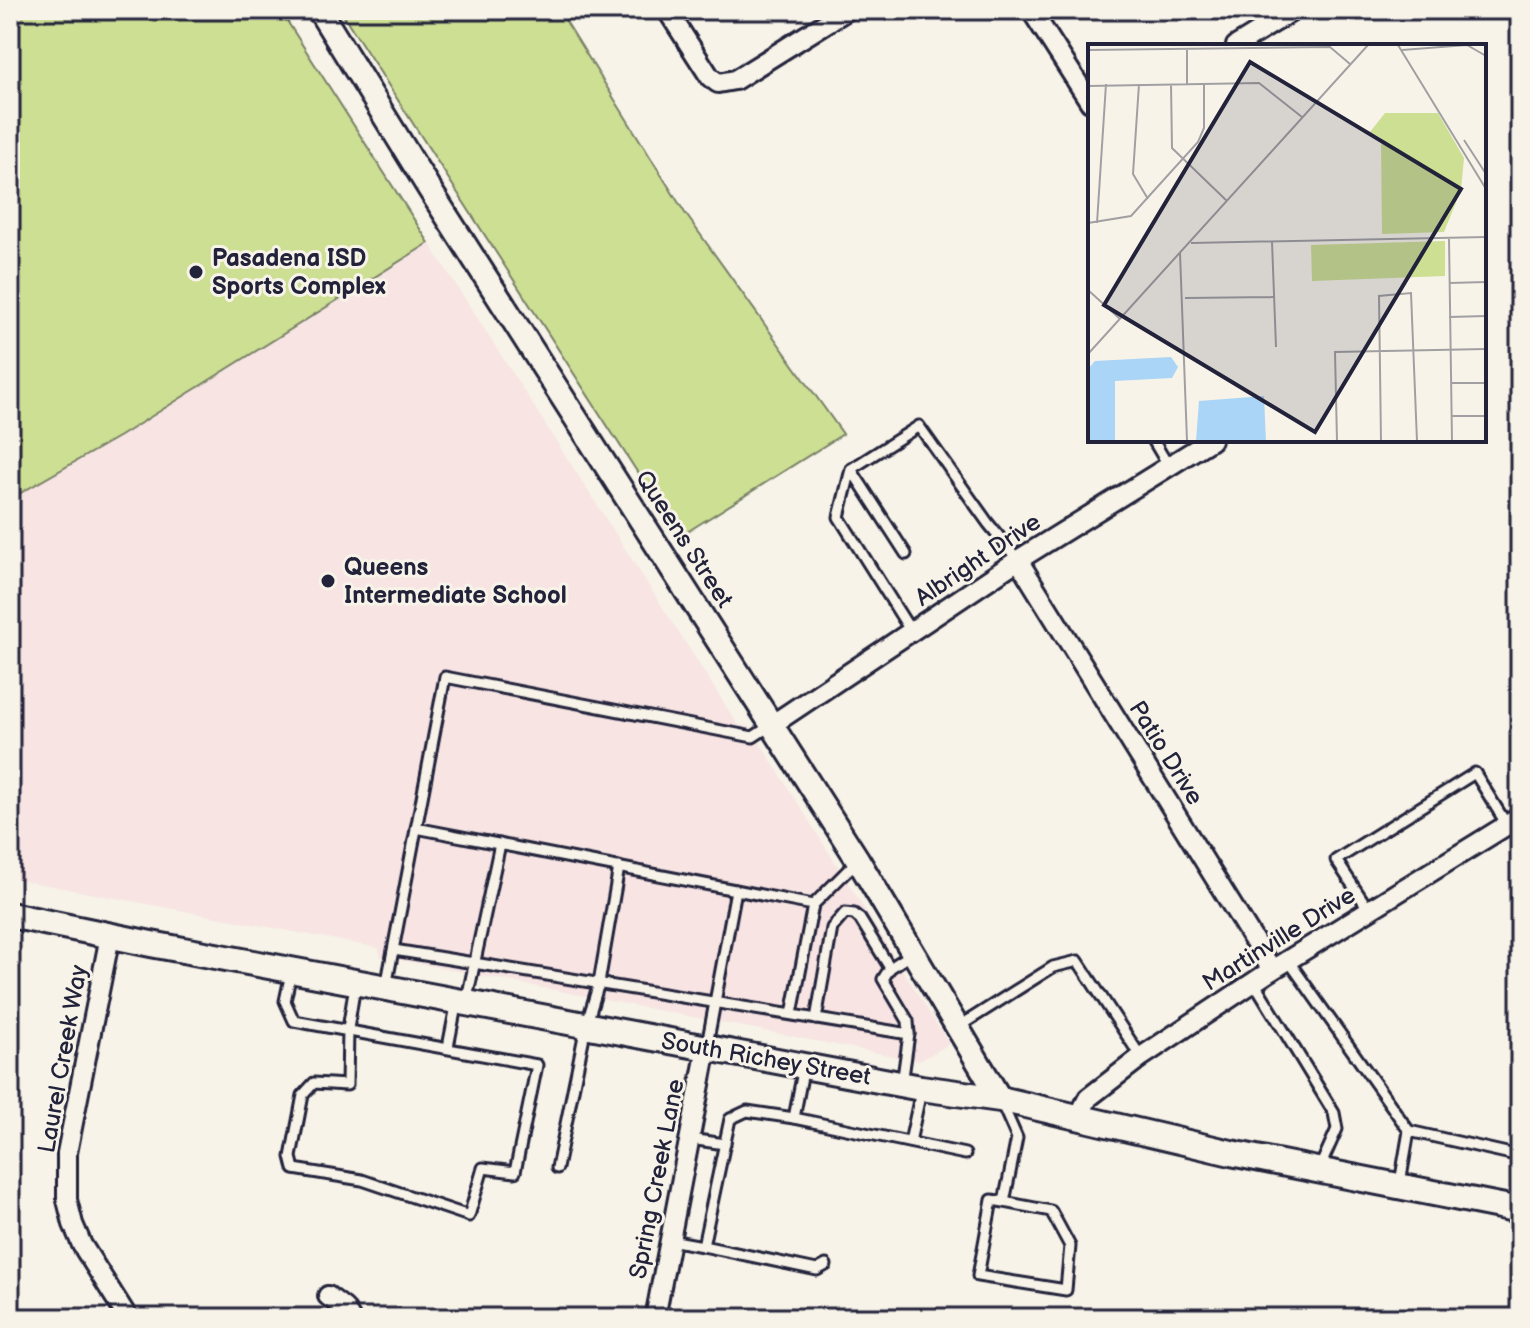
<svg xmlns="http://www.w3.org/2000/svg" width="1530" height="1328" font-family="'Balsamiq Sans',sans-serif">
<style>
.built{fill:#f7e4e3}
.grass{fill:#cddf93;stroke:#788067;stroke-width:2}
.lines{fill:none;stroke-linecap:round;stroke-linejoin:round}
.service-casing{stroke:#22223b;stroke-width:15}
.minor-casing{stroke:#22223b;stroke-width:24}
.tertiary-casing{stroke:#22223b;stroke-width:28}
.secondary-casing{stroke:#22223b;stroke-width:30}
.service{stroke:#f7f3e8;stroke-width:9}
.minor{stroke:#f7f3e8;stroke-width:18}
.tertiary{stroke:#f7f3e8;stroke-width:22}
.secondary{stroke:#f7f3e8;stroke-width:24}
.poi-dot{fill:#22223b;stroke:#f7f3e8;stroke-width:3}
.labels{text-anchor:middle;dominant-baseline:central;stroke-width:6;stroke-linejoin:round;paint-order:stroke}
.poi-label{font-size:24px;font-weight:bold;fill:#22223b;stroke:#f7f3e8;text-anchor:start}
.street-label{font-size:24px;fill:#22223b;stroke:#f7f3e8}
.inset-road{fill:none;stroke:#a29fa3;stroke-width:2}
.view{fill:#22223b;fill-opacity:0.15;stroke:#22223b;stroke-width:4}
.inset-edge{fill:none;stroke:#22223b;stroke-width:4}
</style>
<rect width="100%" height="100%" fill="#f7f3e8"/>
<filter id="ink" filterUnits="userSpaceOnUse"><feTurbulence type="fractalNoise" baseFrequency=".0125" numOctaves="2"/><feDisplacementMap in="SourceGraphic" scale="16" xChannelSelector="R" yChannelSelector="G"/><feConvolveMatrix kernelMatrix="1 2 1 2 8 2 1 2 1" color-interpolation-filters="sRGB"/></filter>
<g filter="url(#ink)">
<!-- built -->
<polygon class="built" points="429,243 738,725 750,727 949,1044 919,1061 380,956 379,948 10,878 10,499 120,436"/>
<!-- grass -->
<g class="grass">
<polygon points="10,10 280,10 429,243 120,436 10,499"/>
<polygon points="340,10 559,10 685,213 843,434 679,537"/>
</g>
<g class="lines">
<!-- service casing -->
<g class="service-casing">
<g id="service">
<polyline points="1153,440 1169,467"/>
<polyline points="851,469 906,554"/>
<polyline points="912,633 839,517 851,469 919,426 988,523 1018,560"/>
<polyline points="416,828 813,905 858,860"/>
<polyline points="1369,910 1336,860 1475,773 1507,825"/>
<polyline points="394,950 909,1034"/>
<polyline points="1288,960 1409,1131 1400,1183"/>
<polyline points="291,973 285,1001 294,1021 537,1065 515,1172 483,1168 469,1216 362,1180 294,1169 291,1157 303,1095 314,1083 347,1085 348,1029 355,985"/>
<polyline points="1254,982 1334,1113 1337,1129 1320,1167"/>
<polyline points="386,987 445,677 753,737 770,726"/>
<polyline points="466,1003 500,844"/>
<polyline points="792,1014 813,905"/>
<polyline points="816,1019 832,928 845,913 854,914 860,919 890,968"/>
<polyline points="958,1027 1053,967 1078,961 1141,1057"/>
<polyline points="707,1045 736,890"/>
<polyline points="448,1047 457,1001"/>
<polyline points="902,1084 909,1034 908,1021 883,979 890,968 913,953"/>
<polyline points="1002,1104 1017,1138 1004,1202 1051,1211 1070,1246 1066,1290 978,1276 992,1200 1004,1202"/>
<polyline points="794,1118 804,1066"/>
<polyline points="1409,1131 1520,1156"/>
<polyline points="690,1139 725,1144"/>
<polyline points="910,1142 921,1091"/>
<polyline points="557,1168 586,1026 599,983 619,867"/>
<polyline points="670,1240 703,1246"/>
<polyline points="826,1265 817,1270 703,1246 730,1119 747,1111 794,1118 965,1154"/>
</g>
</g>
<!-- minor casing -->
<g class="minor-casing">
<g id="minor">
<polyline points="667,10 710,77 718,83 735,80 847,10"/>
<polyline points="1031,10 1090,102"/>
<polyline points="1236,46 1294,10"/>
<polyline points="1018,560 1272,970"/>
<polyline points="773,724 1018,560 1211,440"/>
<polyline points="110,936 67,1153 67,1200 73,1224 82,1245 128,1318"/>
<polyline points="1078,1118 1088,1098 1141,1057 1272,970 1520,817"/>
<polyline points="328,1296 344,1308 350,1318"/>
<polyline points="655,1318 707,1048"/>
</g>
</g>
<!-- tertiary casing -->
<g class="tertiary-casing">
<polyline id="tertiary" points="319,10 430,190 858,860 1000,1099"/>
</g>
<!-- secondary casing -->
<g class="secondary-casing">
<polyline id="secondary" points="10,915 151,944 921,1088 1000,1099 1231,1153 1520,1210"/>
</g>
<!-- service -->
<use href="#service" class="service"/>
<!-- minor -->
<use href="#minor" class="minor"/>
<!-- tertiary -->
<use href="#tertiary" class="tertiary"/>
<!-- secondary -->
<use href="#secondary" class="secondary"/>
</g>
</g>
<!-- markers -->
<g class="poi-dot">
<circle cx="196" cy="272" r="8"/>
<circle cx="328" cy="581" r="8"/>
</g>
<g class="labels">
<!-- poi labels -->
<g class="poi-label">
<text x="212" y="258">Pasadena ISD<tspan x="212" dy="28">Sports Complex</tspan></text>
<text x="344" y="567">Queens<tspan x="344" dy="28">Intermediate School</tspan></text>
</g>
<!-- street labels -->
<g class="street-label">
<text transform="translate(684 539) rotate(57)">Queens Street</text>
<text transform="translate(978 560) rotate(-34)">Albright Drive</text>
<text transform="translate(1166 753) rotate(58)">Patio Drive</text>
<text transform="translate(1279 939) rotate(-32)">Martinville Drive</text>
<text transform="translate(63 1059) rotate(-80)">Laurel Creek Way</text>
<text transform="translate(766 1059) rotate(10)">South Richey Street</text>
<text transform="translate(657 1179) rotate(-79)">Spring Creek Lane</text>
</g>
</g>
<!-- overview -->
<g transform="translate(1088 44)">
<rect width="398" height="398" fill="#f7f3e8"/>
<path d="M297 69H350L376 114 373 146 356 188 294 190 293 94 282 88ZM357 197V232L224 237 223 201Z" fill="#cddf93"/>
<path d="M83 313 90 323 84 334 27 337V397H0V325L7 317ZM176 352 178 397H108L111 357Z" fill="#abd5f6"/>
<path class="inset-road" d="M310 1 398 145M99 4V40M0 6 242 3 262 20M314 6 379 1 398 12M51 40 45 130 60 155M83 40 84 104 139 157M0 42 171 39 214 73M376 96 398 130M0 179 43 172 110 98 116 84V39M9 179 18 40M361 194 364 397M184 198 188 303M103 199 398 193M92 209 99 397M361 239 398 238M0 246 32 275M97 254 187 253M361 273 398 272M0 310 280 1M363 339H398M363 372H398M249 397 247 308 398 305M293 397 291 252 323 249 329 397"/>
<path class="view" d="M162 18 373 145 227 388 16 261Z"/>
<rect width="398" height="398" class="inset-edge"/>
</g>
<!-- margin -->
<rect width="1530" height="1328" fill="none" stroke="#f7f3e8" stroke-width="40"/>
<rect x="20" y="20" width="1490" height="1288" fill="none" stroke="#22223b" stroke-width="3" filter="url(#ink)"/>
</svg>
